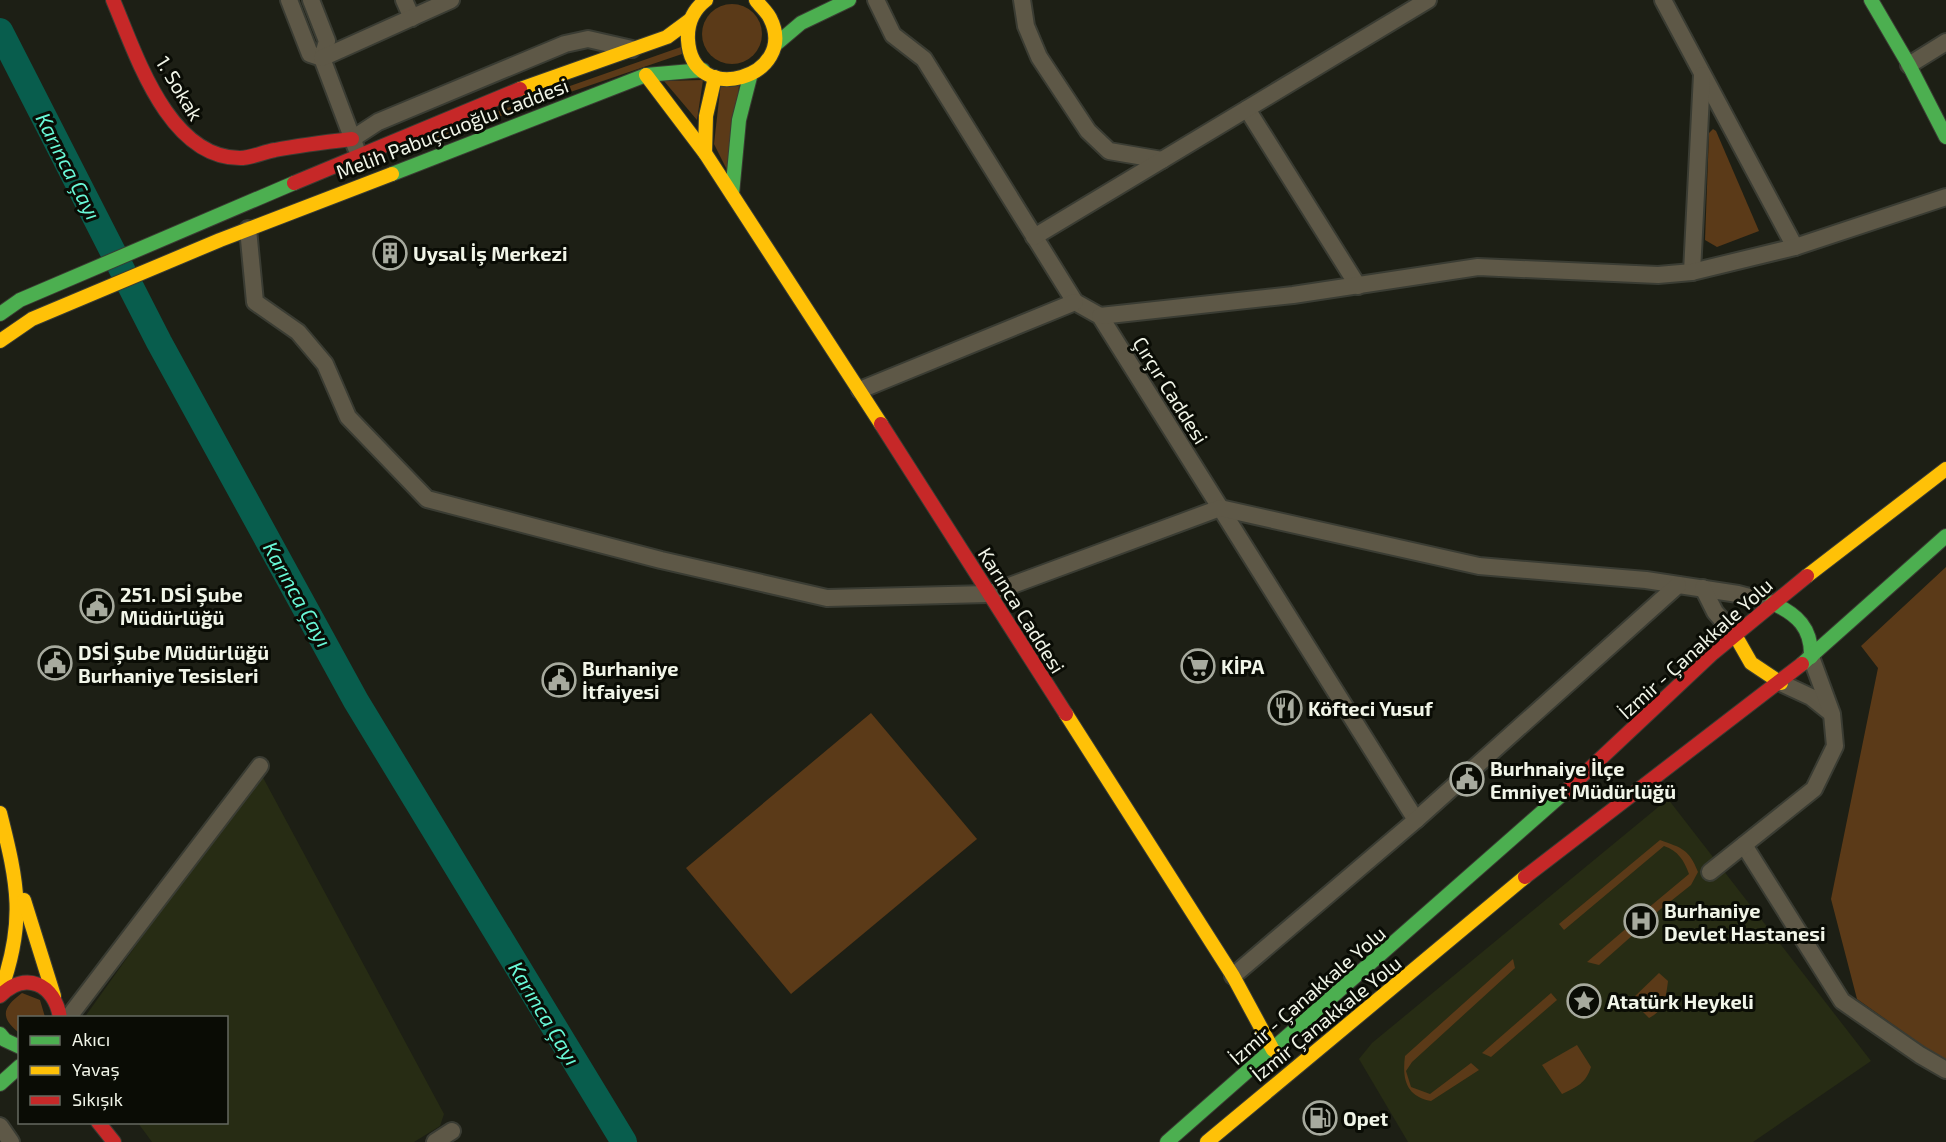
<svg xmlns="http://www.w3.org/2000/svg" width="1946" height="1142" font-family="'Exo 2',sans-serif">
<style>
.built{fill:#272c14}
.green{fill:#5b3a18}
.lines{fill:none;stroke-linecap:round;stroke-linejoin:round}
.river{stroke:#085d4d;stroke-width:26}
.street-casing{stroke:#3a3c33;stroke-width:20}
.fast-casing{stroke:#3a3c33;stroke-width:16}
.slow-casing{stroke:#3a3c33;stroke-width:16}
.jam-casing{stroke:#3a3c33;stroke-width:16}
.street{stroke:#5e5847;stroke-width:16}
.fast{stroke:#4caf50;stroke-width:14}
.slow{stroke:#ffc107;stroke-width:14}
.jam{stroke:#c62828;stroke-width:14}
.labels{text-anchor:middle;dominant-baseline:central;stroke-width:6;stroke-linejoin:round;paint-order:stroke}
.street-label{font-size:20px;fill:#f1f5e8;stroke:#0a0c05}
.poi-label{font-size:20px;font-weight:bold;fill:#f1f5e8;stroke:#0a0c05;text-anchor:start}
.water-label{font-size:21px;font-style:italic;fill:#69f8d7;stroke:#0a0c05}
</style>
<rect width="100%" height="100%" fill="#1d1f15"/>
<!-- built -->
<g class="built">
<polygon points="260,772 444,1114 440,1126 414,1142 152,1142 138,1123 226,1122 226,1018 84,1018"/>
<polygon points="1668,799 1871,1061 1753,1142 1408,1142 1359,1059 1372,1043"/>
</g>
<!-- green -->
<g class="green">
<circle cx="732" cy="34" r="30"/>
<polygon points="681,47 682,54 424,142 422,138"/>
<polygon points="703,80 697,120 664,81"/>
<polygon points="721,82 739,85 732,180 714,144"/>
<polygon points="1713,129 1716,131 1759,231 1717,247 1705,240 1709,133"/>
<polygon points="1946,567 1946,1062 1857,999 1831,899 1878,668 1861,646"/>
<polygon points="871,713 977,839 791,994 686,868"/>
<path d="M1660 840C1682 848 1689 849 1698 872L1691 885 1652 916 1647 909 1689 874C1684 860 1678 851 1664 846L1564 930 1559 924Z"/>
<polygon points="1636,920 1643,926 1599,965 1587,962"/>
<path d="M1513 959 1515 968 1412 1062 1406 1071 1411 1087 1430 1094 1471 1063 1479 1070 1431 1101C1406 1096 1402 1079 1405 1056Z"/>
<path d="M1659 973 1668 981C1666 997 1664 1011 1649 1018L1631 1000Z"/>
<polygon points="1594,986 1598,990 1594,1003 1581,1013 1569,1011 1568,1007"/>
<path d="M22 993 40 1000 45 1017 20 1018 19 1033C0 1017 2 1008 22 993Z"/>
<polygon points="1551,993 1557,1000 1491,1057 1482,1053"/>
<path d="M1577 1045 1591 1067C1586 1083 1577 1087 1562 1094L1542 1065Z"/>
</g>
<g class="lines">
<!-- river -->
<polyline class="river" points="0,31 159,342 356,701 624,1142"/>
<!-- street casing -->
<g class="street-casing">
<g id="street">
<polyline points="289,0 310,54 322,58"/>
<polyline points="311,0 327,41 322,58 356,148"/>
<polyline points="404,0 412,18"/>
<polyline points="876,0 893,35 924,59 1075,302 1100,316 1416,820"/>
<polyline points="1022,0 1026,26 1039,57 1088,131 1109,151 1162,160"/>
<polyline points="1663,0 1795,247"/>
<polyline points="322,58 451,0"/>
<polyline points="1909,65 1946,42"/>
<polyline points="1247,109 1358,286"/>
<polyline points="352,139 378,122 565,44 588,39 632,49"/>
<polyline points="248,229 255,302 298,332 325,364 348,417 427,499 661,560 827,598 988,594 1220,508 1479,566 1646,580 1738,594 1772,603"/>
<polyline points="1034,237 1428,0"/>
<polyline points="1692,272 1702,75"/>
<polyline points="1100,316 1293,295 1478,267 1658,275 1692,272 1795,247 1946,197"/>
<polyline points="860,390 1075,302"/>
<polyline points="1703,588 1715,612 1735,635"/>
<polyline points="1781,683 1811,697 1831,713"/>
<polyline points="1744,845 1842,1001 1920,1055 1946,1070"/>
<polyline points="1710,872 1814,789 1835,746 1832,714 1811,657"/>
<polyline points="1233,976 1416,820 1678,585"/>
<polyline points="68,1018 260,766"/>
<polyline points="0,1126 11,1142"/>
<polyline points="435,1142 452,1131"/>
</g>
</g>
<!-- fast casing -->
<g class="fast-casing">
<g id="fast">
<polyline points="1871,0 1909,65 1946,137"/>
<polyline points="775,45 801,23 849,0"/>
<polyline points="392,174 646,75 703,70"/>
<polyline points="732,194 739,120 750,77"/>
<polyline points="0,314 20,300 294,183"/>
<path d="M1772 603C1797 614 1812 628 1811 657"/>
<polyline points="1802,664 1946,536"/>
<polyline points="0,1034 5,1040 20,1047"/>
<polyline points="0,1084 20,1066"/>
<polyline points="1167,1142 1566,791"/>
</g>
</g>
<!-- slow casing -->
<g class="slow-casing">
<g id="slow">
<path d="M706 0C693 10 687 23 688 40 692 109 800 77 770 18 767 12 760 6 756 0"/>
<polyline points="646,75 705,153 881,424"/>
<polyline points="520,89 667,37 690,20"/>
<polyline points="705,153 706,116 715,77"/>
<polyline points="0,341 32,319 220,240 392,174"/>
<polyline points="1807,576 1946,469"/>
<polyline points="1735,635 1751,663 1781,683"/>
<polyline points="1066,714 1233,976 1273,1050"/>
<path d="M0 813C18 884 26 922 0 993"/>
<polyline points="24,900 54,996"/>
<polyline points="1207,1142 1525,877"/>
</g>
</g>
<!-- jam casing -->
<g class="jam-casing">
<g id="jam">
<path d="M113 0C136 54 168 158 240 158 252 158 263 152 275 150 301 145 326 142 352 139"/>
<polyline points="294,183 520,89"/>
<polyline points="881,424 1066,714"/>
<polyline points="1566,791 1713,653 1807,576"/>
<polyline points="1525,877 1802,664"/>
<path d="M0 996C25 970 55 984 60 1018"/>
<polyline points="98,1122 114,1142"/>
</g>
</g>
<!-- street -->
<use href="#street" class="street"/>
<!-- fast -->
<use href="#fast" class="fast"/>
<!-- slow -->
<use href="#slow" class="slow"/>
<!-- jam -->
<use href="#jam" class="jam"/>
</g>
<!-- icons -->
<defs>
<g id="building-ring" transform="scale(1.725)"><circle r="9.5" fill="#0a0c05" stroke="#a7aa9e" stroke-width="1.5"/><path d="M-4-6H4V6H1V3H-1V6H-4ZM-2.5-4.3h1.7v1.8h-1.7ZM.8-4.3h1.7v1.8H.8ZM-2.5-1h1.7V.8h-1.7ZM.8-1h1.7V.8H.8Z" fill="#a7aa9e"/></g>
<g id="civic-ring" transform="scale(1.725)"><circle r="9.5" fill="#0a0c05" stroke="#a7aa9e" stroke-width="1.5"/><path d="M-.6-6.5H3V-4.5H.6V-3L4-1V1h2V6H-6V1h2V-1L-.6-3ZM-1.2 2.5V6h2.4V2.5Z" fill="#a7aa9e"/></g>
<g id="supermarket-ring" transform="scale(1.725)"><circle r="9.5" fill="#0a0c05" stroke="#a7aa9e" stroke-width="1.5"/><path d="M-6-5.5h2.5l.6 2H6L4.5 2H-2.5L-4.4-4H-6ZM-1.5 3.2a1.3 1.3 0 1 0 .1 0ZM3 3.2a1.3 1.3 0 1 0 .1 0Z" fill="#a7aa9e"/></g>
<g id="restaurant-ring" transform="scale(1.725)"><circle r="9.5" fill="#0a0c05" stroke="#a7aa9e" stroke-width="1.5"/><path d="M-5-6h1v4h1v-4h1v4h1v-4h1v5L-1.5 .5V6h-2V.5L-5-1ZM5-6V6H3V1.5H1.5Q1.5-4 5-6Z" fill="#a7aa9e"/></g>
<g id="hospital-ring" transform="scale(1.725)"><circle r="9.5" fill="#0a0c05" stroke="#a7aa9e" stroke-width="1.5"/><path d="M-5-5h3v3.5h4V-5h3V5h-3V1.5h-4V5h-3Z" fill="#a7aa9e"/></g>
<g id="sight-ring" transform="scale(1.725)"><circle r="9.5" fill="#0a0c05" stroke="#a7aa9e" stroke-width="1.5"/><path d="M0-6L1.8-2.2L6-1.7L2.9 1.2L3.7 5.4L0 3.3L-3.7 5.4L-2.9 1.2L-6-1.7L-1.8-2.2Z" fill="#a7aa9e"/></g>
<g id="fuel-ring" transform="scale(1.725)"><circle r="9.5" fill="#0a0c05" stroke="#a7aa9e" stroke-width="1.5"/><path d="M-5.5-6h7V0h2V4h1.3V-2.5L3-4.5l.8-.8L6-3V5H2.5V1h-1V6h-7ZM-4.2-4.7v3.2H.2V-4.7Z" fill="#a7aa9e"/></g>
</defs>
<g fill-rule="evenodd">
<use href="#building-ring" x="390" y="253"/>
<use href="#civic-ring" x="97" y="606"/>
<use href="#civic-ring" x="55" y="663"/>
<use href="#supermarket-ring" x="1198" y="666"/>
<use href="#civic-ring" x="559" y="680"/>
<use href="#restaurant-ring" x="1285" y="708"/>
<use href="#civic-ring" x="1467" y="779"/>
<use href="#hospital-ring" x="1641" y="921"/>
<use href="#sight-ring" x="1584" y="1001"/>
<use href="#fuel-ring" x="1320" y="1118"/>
</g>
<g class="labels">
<!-- street labels -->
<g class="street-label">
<text transform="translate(180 88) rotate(59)">1. Sokak</text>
<text transform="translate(452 128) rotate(-21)">Melih Pabuçcuoğlu Caddesi</text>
<text transform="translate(1171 390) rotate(58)">Çırçır Caddesi</text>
<text transform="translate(1022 610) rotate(58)">Karınca Caddesi</text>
<text transform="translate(1695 648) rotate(-42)">İzmir - Çanakkale Yolu</text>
<text transform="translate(1307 995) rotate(-41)">İzmir - Çanakkale Yolu</text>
<text transform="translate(1326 1018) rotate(-39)">İzmir Çanakkale Yolu</text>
</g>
<!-- poi labels -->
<g class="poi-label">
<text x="413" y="253">Uysal İş Merkezi</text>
<text x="120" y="594">251. DSİ Şube<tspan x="120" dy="23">Müdürlüğü</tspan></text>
<text x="78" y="652">DSİ Şube Müdürlüğü<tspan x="78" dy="23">Burhaniye Tesisleri</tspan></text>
<text x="1221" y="666">KİPA</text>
<text x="582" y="668">Burhaniye<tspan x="582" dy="23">İtfaiyesi</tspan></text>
<text x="1308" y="708">Köfteci Yusuf</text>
<text x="1490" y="768">Burhnaiye İlçe<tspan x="1490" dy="23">Emniyet Müdürlüğü</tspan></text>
<text x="1664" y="910">Burhaniye<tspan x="1664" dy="23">Devlet Hastanesi</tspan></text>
<text x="1607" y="1001">Atatürk Heykeli</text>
<text x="1343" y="1118">Opet</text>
</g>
<!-- water labels -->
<g class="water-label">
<text transform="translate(69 166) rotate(63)">Karınca Çayı</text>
<text transform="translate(298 594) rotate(61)">Karınca Çayı</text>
<text transform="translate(545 1013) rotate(59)">Karınca Çayı</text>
</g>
</g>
<!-- legend -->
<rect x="18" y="1016" width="210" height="108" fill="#0a0c05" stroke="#666960" stroke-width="1.5"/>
<rect x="30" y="1036" width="30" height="9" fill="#4caf50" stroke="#666960" stroke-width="1.5"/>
<text x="72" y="1046" font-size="18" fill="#f1f5e8">Akıcı</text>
<rect x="30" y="1066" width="30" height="9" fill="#ffc107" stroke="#666960" stroke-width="1.5"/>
<text x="72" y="1076" font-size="18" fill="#f1f5e8">Yavaş</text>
<rect x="30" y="1096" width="30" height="9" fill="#c62828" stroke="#666960" stroke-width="1.5"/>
<text x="72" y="1106" font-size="18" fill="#f1f5e8">Sıkışık</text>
</svg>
